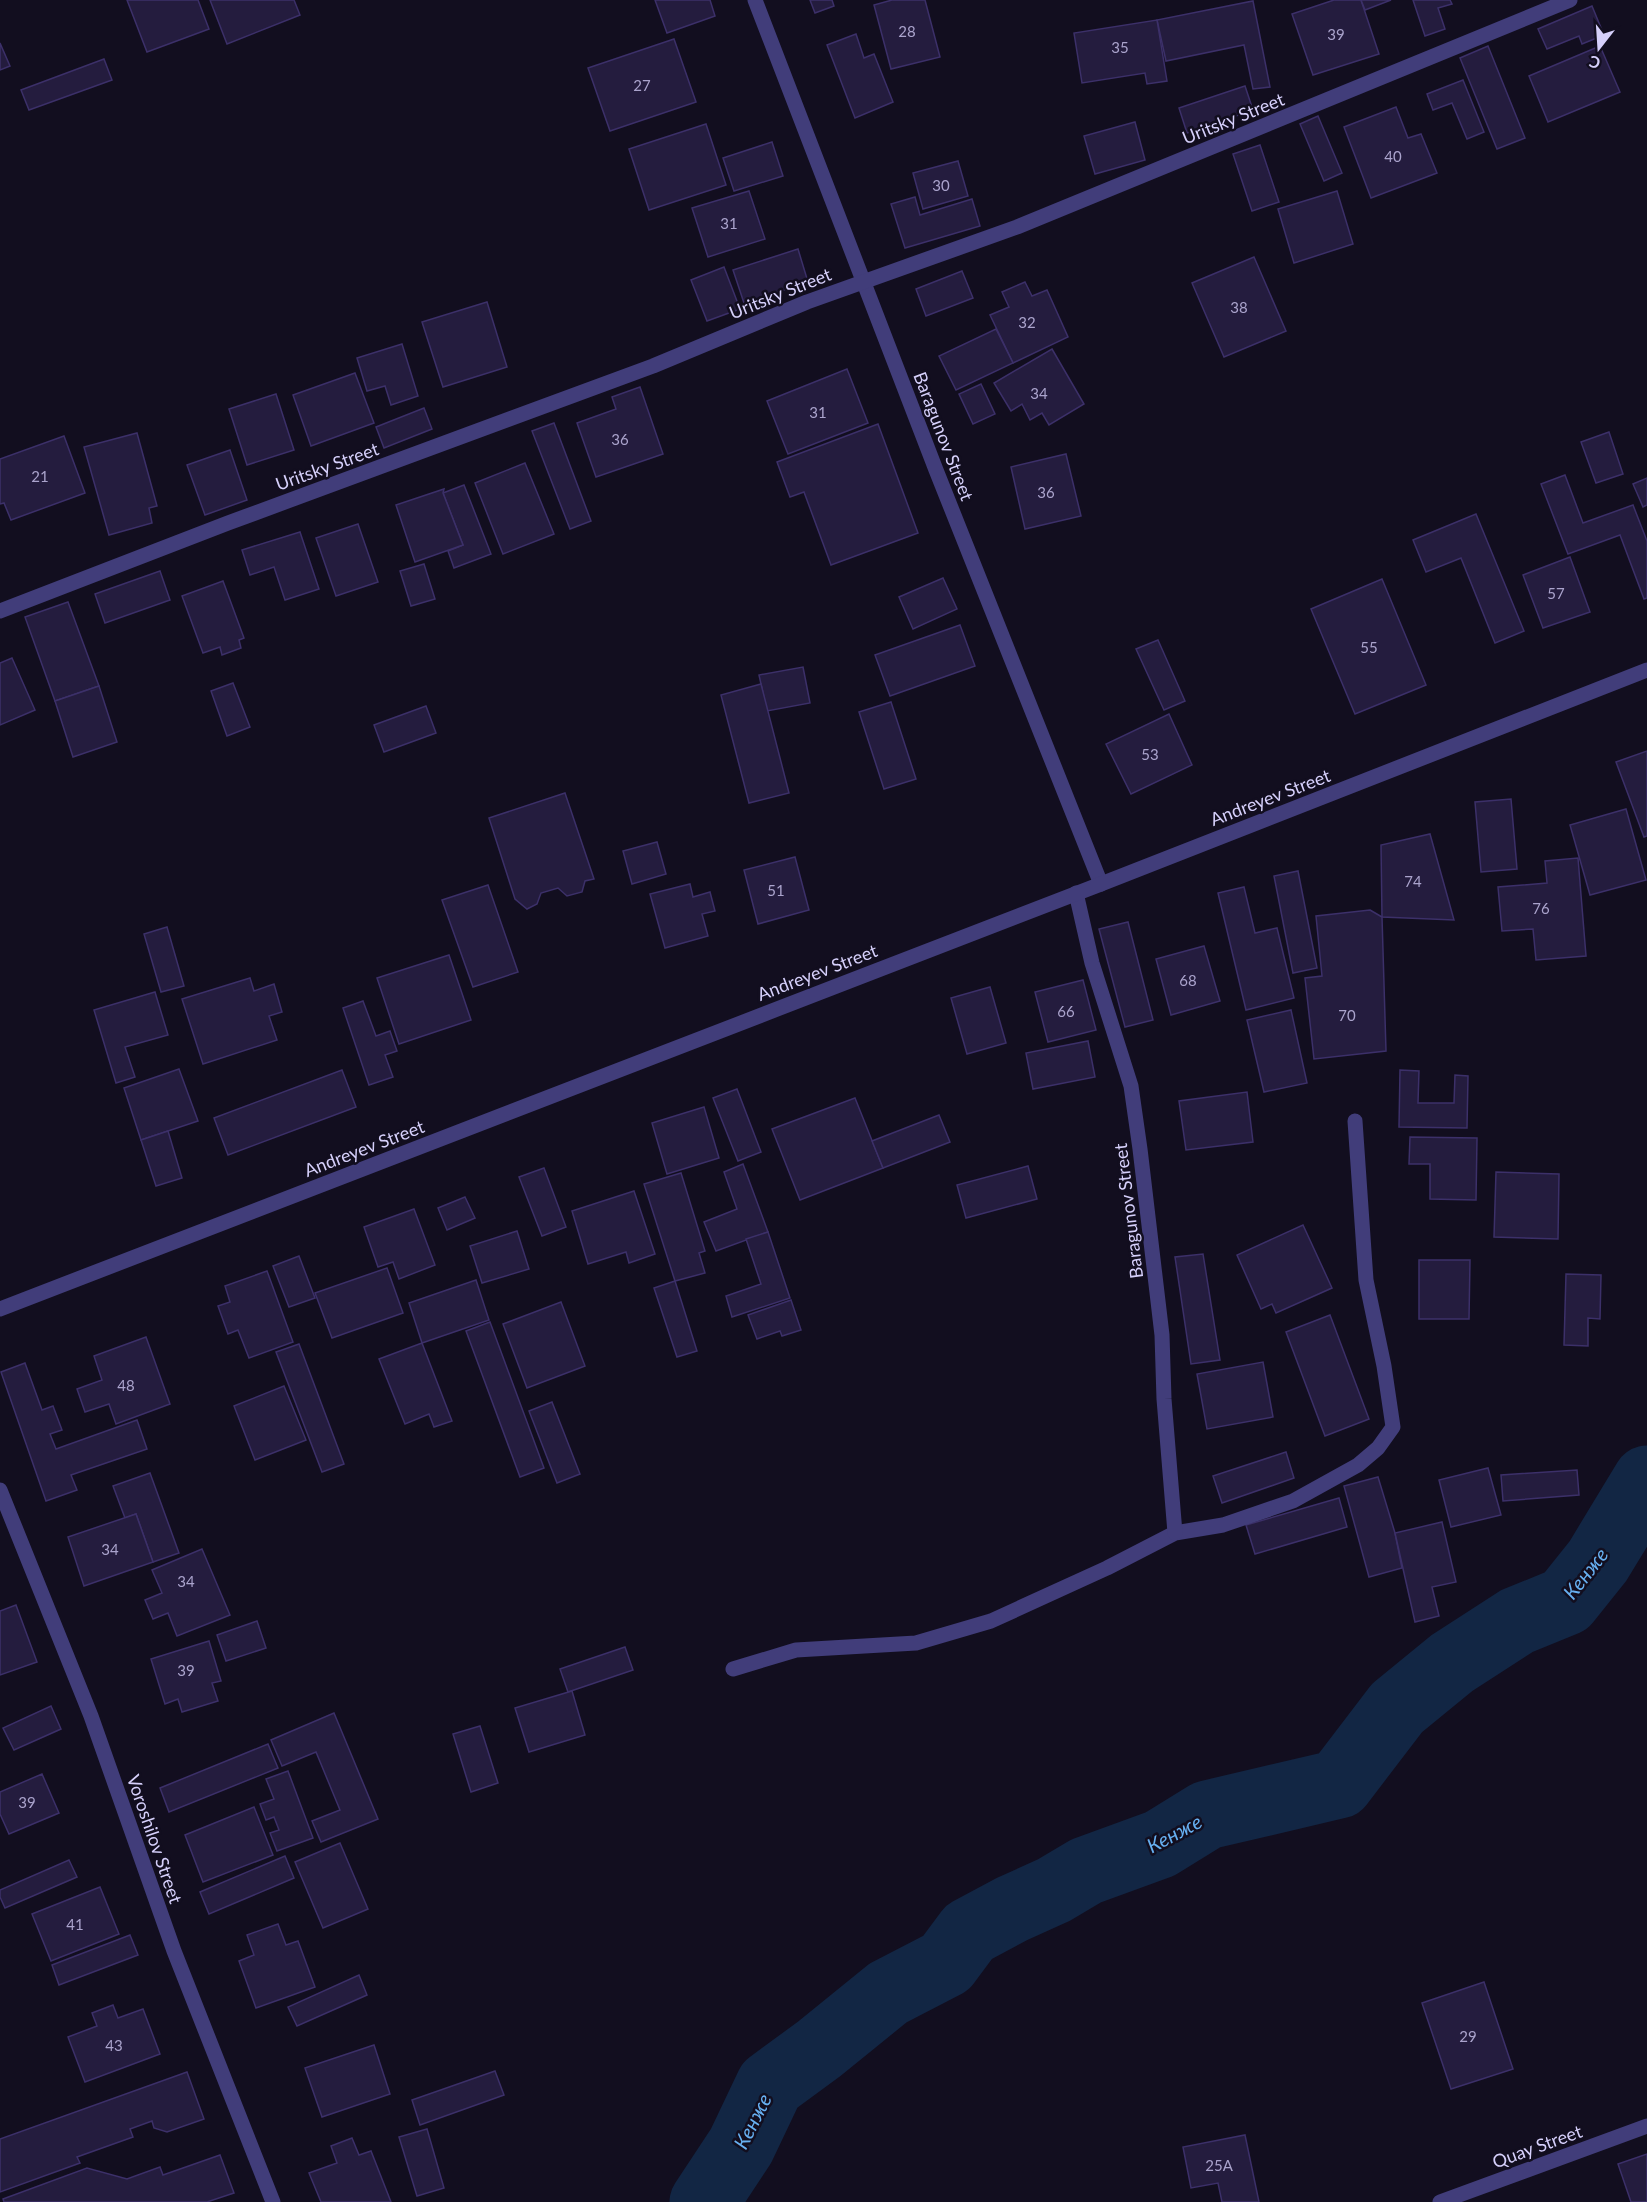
<svg xmlns="http://www.w3.org/2000/svg" width="1647" height="2202" font-family="Lato,sans-serif">
<style>
.lines{fill:none;stroke-linecap:round;stroke-linejoin:round}
.river{stroke:#122644;stroke-width:69}
.building{fill:#241c3e;stroke:#3c3069;stroke-width:1.5}
.lane{stroke:#413d7a;stroke-width:15}
.street{stroke:#413d7a;stroke-width:15}
.labels{text-anchor:middle;dominant-baseline:central;stroke-width:5;stroke-linejoin:round;paint-order:stroke}
.number-label{font-size:15px;fill:#aaa3cc}
.street-label{font-size:18px;fill:#d6d0fb;stroke:#120e1f}
.water-label{font-size:20px;font-style:italic;fill:#67b0f2;stroke:#120e1f}
</style>
<rect width="100%" height="100%" fill="#120e1f"/>
<g class="lines">
<!-- river -->
<polyline class="river" points="704,2202 741,2146 770,2085 819,2049 888,1993 946,1963 969,1932 1012,1909 1054,1890 1086,1871 1160,1844 1207,1815 1339,1784 1397,1708 1452,1663 1517,1621 1566,1601 1598,1561 1647,1480"/>
</g>
<!-- building -->
<g class="building">
<polygon points="127,0 198,0 209,29 147,52"/>
<polygon points="210,0 294,0 300,15 227,44"/>
<polygon points="655,0 710,0 715,16 667,33"/>
<polygon points="810,0 832,0 834,6 815,13"/>
<polygon points="892,0 925,0 940,57 891,69 874,5"/>
<polygon points="1334,0 1361,0 1379,54 1313,75 1292,14"/>
<polygon points="1361,0 1391,0 1365,10"/>
<polygon points="1413,0 1450,0 1452,4 1438,8 1445,29 1425,36"/>
<polygon points="1253,1 1270,87 1253,89 1244,45 1166,61 1157,20"/>
<polygon points="1592,6 1604,35 1582,44 1579,36 1547,49 1538,29"/>
<polygon points="1157,20 1167,81 1147,84 1145,73 1082,83 1074,33"/>
<polygon points="856,34 864,58 874,54 893,102 855,118 827,45"/>
<polygon points="674,39 696,102 610,131 588,68"/>
<polygon points="0,43 10,66 0,70"/>
<polygon points="1488,46 1525,138 1497,149 1460,58"/>
<polygon points="1600,46 1620,92 1548,122 1529,76"/>
<polygon points="104,59 112,80 29,110 21,90"/>
<polygon points="1463,80 1484,132 1467,139 1452,103 1433,110 1427,94"/>
<polygon points="1245,86 1253,110 1187,133 1179,108"/>
<polygon points="1396,107 1408,138 1421,134 1437,173 1371,198 1344,127"/>
<polygon points="1318,116 1342,173 1324,181 1300,124"/>
<polygon points="1135,122 1145,160 1095,174 1084,136"/>
<polygon points="706,124 726,185 649,210 629,149"/>
<polygon points="772,142 783,176 734,191 723,158"/>
<polygon points="1260,145 1279,202 1252,211 1233,154"/>
<polygon points="958,161 968,196 923,209 913,173"/>
<polygon points="749,191 765,239 708,257 692,208"/>
<polygon points="1337,191 1353,244 1294,263 1278,209"/>
<polygon points="915,197 920,215 972,199 980,226 905,248 891,204"/>
<polygon points="798,249 808,282 744,303 733,270"/>
<polygon points="1254,257 1286,331 1224,357 1192,283"/>
<polygon points="724,267 740,309 707,321 691,280"/>
<polygon points="962,271 973,298 926,316 916,289"/>
<polygon points="1025,282 1032,296 1047,290 1068,337 1013,363 990,315 1009,307 1002,292"/>
<polygon points="487,302 507,367 443,387 422,322"/>
<polygon points="996,329 1013,363 956,390 939,356"/>
<polygon points="402,344 418,396 391,405 385,386 367,391 357,358"/>
<polygon points="1052,349 1084,404 1049,425 1042,413 1030,420 1022,404 1011,411 994,383"/>
<polygon points="847,369 868,423 788,454 767,401"/>
<polygon points="355,373 374,423 311,446 293,395"/>
<polygon points="981,384 995,414 973,424 959,394"/>
<polygon points="640,387 663,454 596,477 577,423 616,409 612,397"/>
<polygon points="276,394 294,450 247,465 229,409"/>
<polygon points="424,408 432,429 384,448 376,427"/>
<polygon points="554,423 591,521 570,529 532,431"/>
<polygon points="878,424 918,533 831,565 804,492 790,497 777,462"/>
<polygon points="1609,432 1623,474 1596,483 1581,442"/>
<polygon points="137,433 157,506 149,508 152,523 109,535 84,447"/>
<polygon points="64,436 85,493 11,520 4,503 0,504 0,459"/>
<polygon points="230,450 247,500 205,515 187,465"/>
<polygon points="1066,454 1081,516 1025,529 1011,467"/>
<polygon points="525,463 554,534 503,554 475,483"/>
<polygon points="1565,475 1583,523 1633,505 1647,541 1647,598 1644,599 1620,535 1568,554 1541,484"/>
<polygon points="1647,478 1647,505 1643,507 1633,484"/>
<polygon points="464,485 491,554 454,568 448,551 463,545 443,493"/>
<polygon points="444,489 443,493 463,545 415,562 396,505"/>
<polygon points="1476,514 1524,631 1495,643 1461,558 1426,572 1413,540"/>
<polygon points="358,524 378,582 336,596 316,538"/>
<polygon points="300,532 319,589 285,600 274,567 250,575 242,550"/>
<polygon points="1570,557 1590,612 1543,628 1523,575"/>
<polygon points="424,564 435,599 411,606 400,571"/>
<polygon points="160,571 170,600 105,623 95,594"/>
<polygon points="943,578 957,609 913,629 899,597"/>
<polygon points="1382,579 1426,685 1355,714 1311,609"/>
<polygon points="223,581 244,638 239,640 241,648 222,655 220,647 203,653 182,596"/>
<polygon points="68,602 99,686 55,701 25,617"/>
<polygon points="960,625 975,666 890,696 875,655"/>
<polygon points="1158,640 1185,701 1164,710 1136,649"/>
<polygon points="12,658 35,710 0,725 0,663"/>
<polygon points="803,667 810,703 767,711 759,675"/>
<polygon points="233,683 250,727 227,736 211,691"/>
<polygon points="761,684 789,793 749,803 721,695"/>
<polygon points="99,686 117,742 73,757 55,701"/>
<polygon points="891,702 916,779 884,789 859,712"/>
<polygon points="426,706 436,733 384,752 374,725"/>
<polygon points="1169,714 1192,765 1131,794 1106,744"/>
<polygon points="1647,751 1647,836 1644,837 1616,762"/>
<polygon points="565,793 594,879 585,881 582,892 567,896 558,888 541,893 537,904 527,909 515,899 489,818"/>
<polygon points="1511,799 1517,869 1481,872 1475,802"/>
<polygon points="1626,809 1646,880 1590,895 1570,825"/>
<polygon points="1430,834 1454,920 1382,917 1381,845"/>
<polygon points="657,842 666,874 632,884 623,851"/>
<polygon points="795,857 809,910 758,924 744,870"/>
<polygon points="1578,858 1586,956 1536,960 1533,929 1502,931 1498,887 1547,883 1545,861"/>
<polygon points="1298,871 1317,968 1293,973 1274,876"/>
<polygon points="690,884 693,897 710,892 715,911 702,914 708,936 665,948 650,894"/>
<polygon points="488,885 518,972 473,987 442,900"/>
<polygon points="1244,887 1255,933 1277,928 1294,998 1246,1010 1218,893"/>
<polygon points="1370,910 1382,917 1386,1051 1314,1059 1305,978 1322,976 1316,916"/>
<polygon points="1128,922 1153,1020 1125,1027 1099,929"/>
<polygon points="167,927 184,986 161,992 144,934"/>
<polygon points="1204,946 1220,1001 1171,1015 1156,959"/>
<polygon points="449,955 471,1020 399,1044 377,978"/>
<polygon points="250,978 254,991 274,984 282,1012 269,1016 277,1040 203,1064 182,999"/>
<polygon points="1083,980 1096,1030 1048,1042 1035,992"/>
<polygon points="990,987 1006,1043 967,1054 951,998"/>
<polygon points="155,992 168,1035 125,1047 135,1077 116,1083 94,1010"/>
<polygon points="363,1001 376,1036 390,1031 397,1051 385,1055 393,1077 369,1085 343,1008"/>
<polygon points="1291,1010 1307,1083 1264,1092 1247,1020"/>
<polygon points="1088,1041 1095,1077 1033,1089 1026,1053"/>
<polygon points="179,1069 198,1121 141,1140 124,1088"/>
<polygon points="342,1070 356,1107 228,1155 214,1118"/>
<polygon points="1400,1070 1419,1071 1418,1103 1454,1103 1455,1075 1468,1076 1467,1128 1399,1127"/>
<polygon points="737,1089 761,1152 738,1161 713,1098"/>
<polygon points="1247,1092 1253,1142 1186,1150 1179,1101"/>
<polygon points="855,1098 883,1168 800,1200 772,1129"/>
<polygon points="704,1107 719,1158 667,1174 652,1123"/>
<polygon points="939,1115 950,1142 883,1168 872,1141"/>
<polygon points="168,1131 182,1178 156,1186 141,1140"/>
<polygon points="1410,1137 1477,1138 1476,1200 1430,1199 1430,1164 1409,1164"/>
<polygon points="743,1164 768,1232 716,1251 704,1222 737,1209 724,1172"/>
<polygon points="1028,1166 1037,1199 966,1218 957,1185"/>
<polygon points="544,1168 566,1227 542,1236 519,1177"/>
<polygon points="1496,1172 1559,1174 1558,1239 1494,1237"/>
<polygon points="681,1173 705,1251 699,1253 705,1273 675,1281 644,1184"/>
<polygon points="634,1191 655,1254 629,1263 626,1252 588,1264 572,1211"/>
<polygon points="465,1197 475,1218 447,1230 438,1208"/>
<polygon points="414,1209 435,1265 399,1279 393,1262 378,1267 364,1227"/>
<polygon points="1303,1225 1332,1288 1276,1313 1272,1304 1261,1309 1237,1255"/>
<polygon points="517,1231 529,1269 482,1283 470,1246"/>
<polygon points="768,1232 790,1298 732,1317 726,1296 761,1284 746,1239"/>
<polygon points="1203,1254 1220,1360 1191,1364 1175,1257"/>
<polygon points="299,1256 315,1298 289,1307 273,1266"/>
<polygon points="1419,1260 1470,1260 1469,1319 1419,1319"/>
<polygon points="387,1268 403,1313 332,1338 315,1293"/>
<polygon points="267,1271 293,1342 249,1358 238,1330 228,1334 218,1306 230,1302 225,1286"/>
<polygon points="1566,1274 1601,1275 1600,1319 1588,1318 1588,1346 1564,1345"/>
<polygon points="476,1280 489,1320 422,1343 409,1303"/>
<polygon points="675,1281 697,1351 677,1357 654,1288"/>
<polygon points="791,1300 801,1330 782,1336 780,1331 757,1339 748,1315"/>
<polygon points="561,1302 585,1366 527,1388 503,1324"/>
<polygon points="1330,1315 1369,1419 1325,1436 1286,1332"/>
<polygon points="490,1322 544,1468 520,1477 466,1331"/>
<polygon points="146,1337 170,1404 116,1424 109,1404 85,1412 77,1389 102,1380 94,1356"/>
<polygon points="422,1343 452,1421 434,1427 429,1414 405,1424 379,1359"/>
<polygon points="299,1344 344,1464 322,1472 276,1352"/>
<polygon points="1263,1362 1273,1417 1207,1429 1197,1374"/>
<polygon points="25,1363 42,1410 53,1406 62,1430 50,1434 56,1449 137,1420 147,1449 71,1475 77,1490 46,1501 1,1372"/>
<polygon points="284,1386 306,1440 255,1460 234,1406"/>
<polygon points="552,1402 580,1474 557,1483 529,1411"/>
<polygon points="1286,1452 1294,1478 1222,1503 1213,1476"/>
<polygon points="1488,1468 1501,1515 1451,1527 1439,1480"/>
<polygon points="1577,1470 1579,1495 1503,1501 1501,1475"/>
<polygon points="150,1473 179,1553 153,1562 136,1514 125,1518 113,1486"/>
<polygon points="1378,1477 1395,1533 1402,1568 1369,1577 1344,1486"/>
<polygon points="1339,1498 1347,1527 1255,1554 1246,1525"/>
<polygon points="136,1514 153,1562 84,1586 68,1537"/>
<polygon points="1442,1522 1456,1582 1432,1587 1439,1616 1415,1622 1395,1533"/>
<polygon points="202,1549 230,1615 177,1636 168,1613 153,1619 145,1600 162,1593 152,1570"/>
<polygon points="16,1605 37,1662 0,1675 0,1611"/>
<polygon points="257,1621 266,1648 226,1661 217,1635"/>
<polygon points="209,1641 221,1681 212,1683 218,1701 182,1712 178,1699 165,1704 151,1659"/>
<polygon points="625,1647 633,1670 568,1692 560,1669"/>
<polygon points="572,1691 585,1735 529,1752 515,1708"/>
<polygon points="51,1706 61,1729 14,1750 3,1728"/>
<polygon points="334,1713 378,1819 321,1842 312,1821 340,1810 316,1752 282,1766 271,1740"/>
<polygon points="480,1726 498,1783 471,1792 453,1734"/>
<polygon points="268,1744 278,1768 169,1812 160,1788"/>
<polygon points="288,1771 313,1838 277,1851 270,1833 279,1830 274,1817 266,1820 260,1804 274,1799 266,1779"/>
<polygon points="42,1774 59,1813 9,1834 0,1814 0,1792"/>
<polygon points="254,1807 273,1855 203,1882 185,1835"/>
<polygon points="340,1843 368,1909 323,1928 295,1862"/>
<polygon points="285,1856 294,1878 209,1914 200,1892"/>
<polygon points="69,1860 77,1877 5,1908 0,1897 0,1890"/>
<polygon points="100,1887 119,1934 51,1961 32,1914"/>
<polygon points="278,1924 286,1945 298,1941 315,1987 256,2008 239,1961 254,1955 247,1935"/>
<polygon points="130,1935 138,1955 59,1985 52,1965"/>
<polygon points="359,1975 367,1995 297,2026 288,2007"/>
<polygon points="1484,1982 1513,2069 1451,2089 1422,2003"/>
<polygon points="113,2005 118,2018 143,2009 160,2054 85,2082 68,2037 97,2026 92,2013"/>
<polygon points="374,2045 390,2094 322,2117 305,2068"/>
<polygon points="495,2071 504,2095 420,2125 412,2100"/>
<polygon points="187,2072 204,2119 167,2132 154,2128 152,2121 130,2129 133,2137 77,2157 80,2163 0,2192 0,2139"/>
<polygon points="427,2129 444,2188 417,2196 399,2137"/>
<polygon points="1245,2135 1259,2202 1222,2202 1218,2183 1191,2188 1183,2147"/>
<polygon points="352,2138 359,2155 371,2151 391,2202 321,2202 309,2173 337,2163 331,2146"/>
<polygon points="1647,2154 1647,2202 1631,2202 1618,2164"/>
<polygon points="220,2155 234,2193 207,2202 4,2202 3,2199 87,2168 127,2179 160,2167 163,2175"/>
</g>
<g class="lines">
<!-- lane -->
<polyline class="lane" points="733,1669 796,1650 916,1643 991,1621 1107,1568 1175,1533 1223,1525 1293,1501 1358,1465 1378,1448 1393,1427 1384,1366 1366,1280 1355,1121"/>
<!-- street -->
<g class="street">
<polyline points="755,0 936,470 1101,884"/>
<polyline points="0,611 228,523 653,366 807,302 1017,227 1570,0"/>
<polyline points="1076,893 1092,963 1131,1086 1140,1149 1162,1335 1164,1399 1175,1533"/>
<polyline points="0,1309 1101,884 1647,670"/>
<polyline points="0,1490 91,1716 174,1951 273,2202"/>
<polyline points="1440,2202 1647,2126"/>
</g>
</g>
<g class="labels">
<!-- number labels -->
<g class="number-label">
<text x="907" y="31">28</text>
<text x="1336" y="34">39</text>
<text x="1120" y="47">35</text>
<text x="642" y="85">27</text>
<text x="1393" y="156">40</text>
<text x="941" y="185">30</text>
<text x="729" y="223">31</text>
<text x="1239" y="307">38</text>
<text x="1027" y="322">32</text>
<text x="1039" y="393">34</text>
<text x="818" y="412">31</text>
<text x="620" y="439">36</text>
<text x="40" y="476">21</text>
<text x="1046" y="492">36</text>
<text x="1556" y="593">57</text>
<text x="1369" y="647">55</text>
<text x="1150" y="754">53</text>
<text x="1413" y="881">74</text>
<text x="776" y="890">51</text>
<text x="1541" y="908">76</text>
<text x="1188" y="980">68</text>
<text x="1066" y="1011">66</text>
<text x="1347" y="1015">70</text>
<text x="126" y="1385">48</text>
<text x="110" y="1549">34</text>
<text x="186" y="1581">34</text>
<text x="186" y="1670">39</text>
<text x="27" y="1802">39</text>
<text x="75" y="1924">41</text>
<text x="1468" y="2036">29</text>
<text x="114" y="2045">43</text>
<text x="1219" y="2165">25А</text>
</g>
<!-- street labels -->
<g class="street-label">
<text transform="translate(1233 118) rotate(-22)">Uritsky Street</text>
<text transform="translate(780 293) rotate(-22)">Uritsky Street</text>
<text transform="translate(944 436) rotate(69)">Baragunov Street</text>
<text transform="translate(327 466) rotate(-20)">Uritsky Street</text>
<text transform="translate(1270 797) rotate(-21)">Andreyev Street</text>
<text transform="translate(817 972) rotate(-21)">Andreyev Street</text>
<text transform="translate(364 1148) rotate(-21)">Andreyev Street</text>
<text transform="translate(1128 1211) rotate(-97)">Baragunov Street</text>
<text transform="translate(155 1839) rotate(71)">Voroshilov Street</text>
<text transform="translate(1537 2146) rotate(-20)">Quay Street</text>
</g>
<!-- water labels -->
<g class="water-label">
<text transform="translate(1585 1573) rotate(-52)">Кенже</text>
<text transform="translate(1174 1833) rotate(-28)">Кенже</text>
<text transform="translate(752 2121) rotate(-63)">Кенже</text>
</g>
</g>
<!-- north arrow -->
<g transform="translate(1599 48) rotate(197)" stroke="#120e1f" stroke-width="4.5" paint-order="stroke">
<path d="M0-4.5L10 22L0 15L-10 22Z" fill="#d6d0fb"/>
<text y="-9" font-size="16" font-weight="bold" text-anchor="middle" fill="#d6d0fb">С</text>
</g>
</svg>
